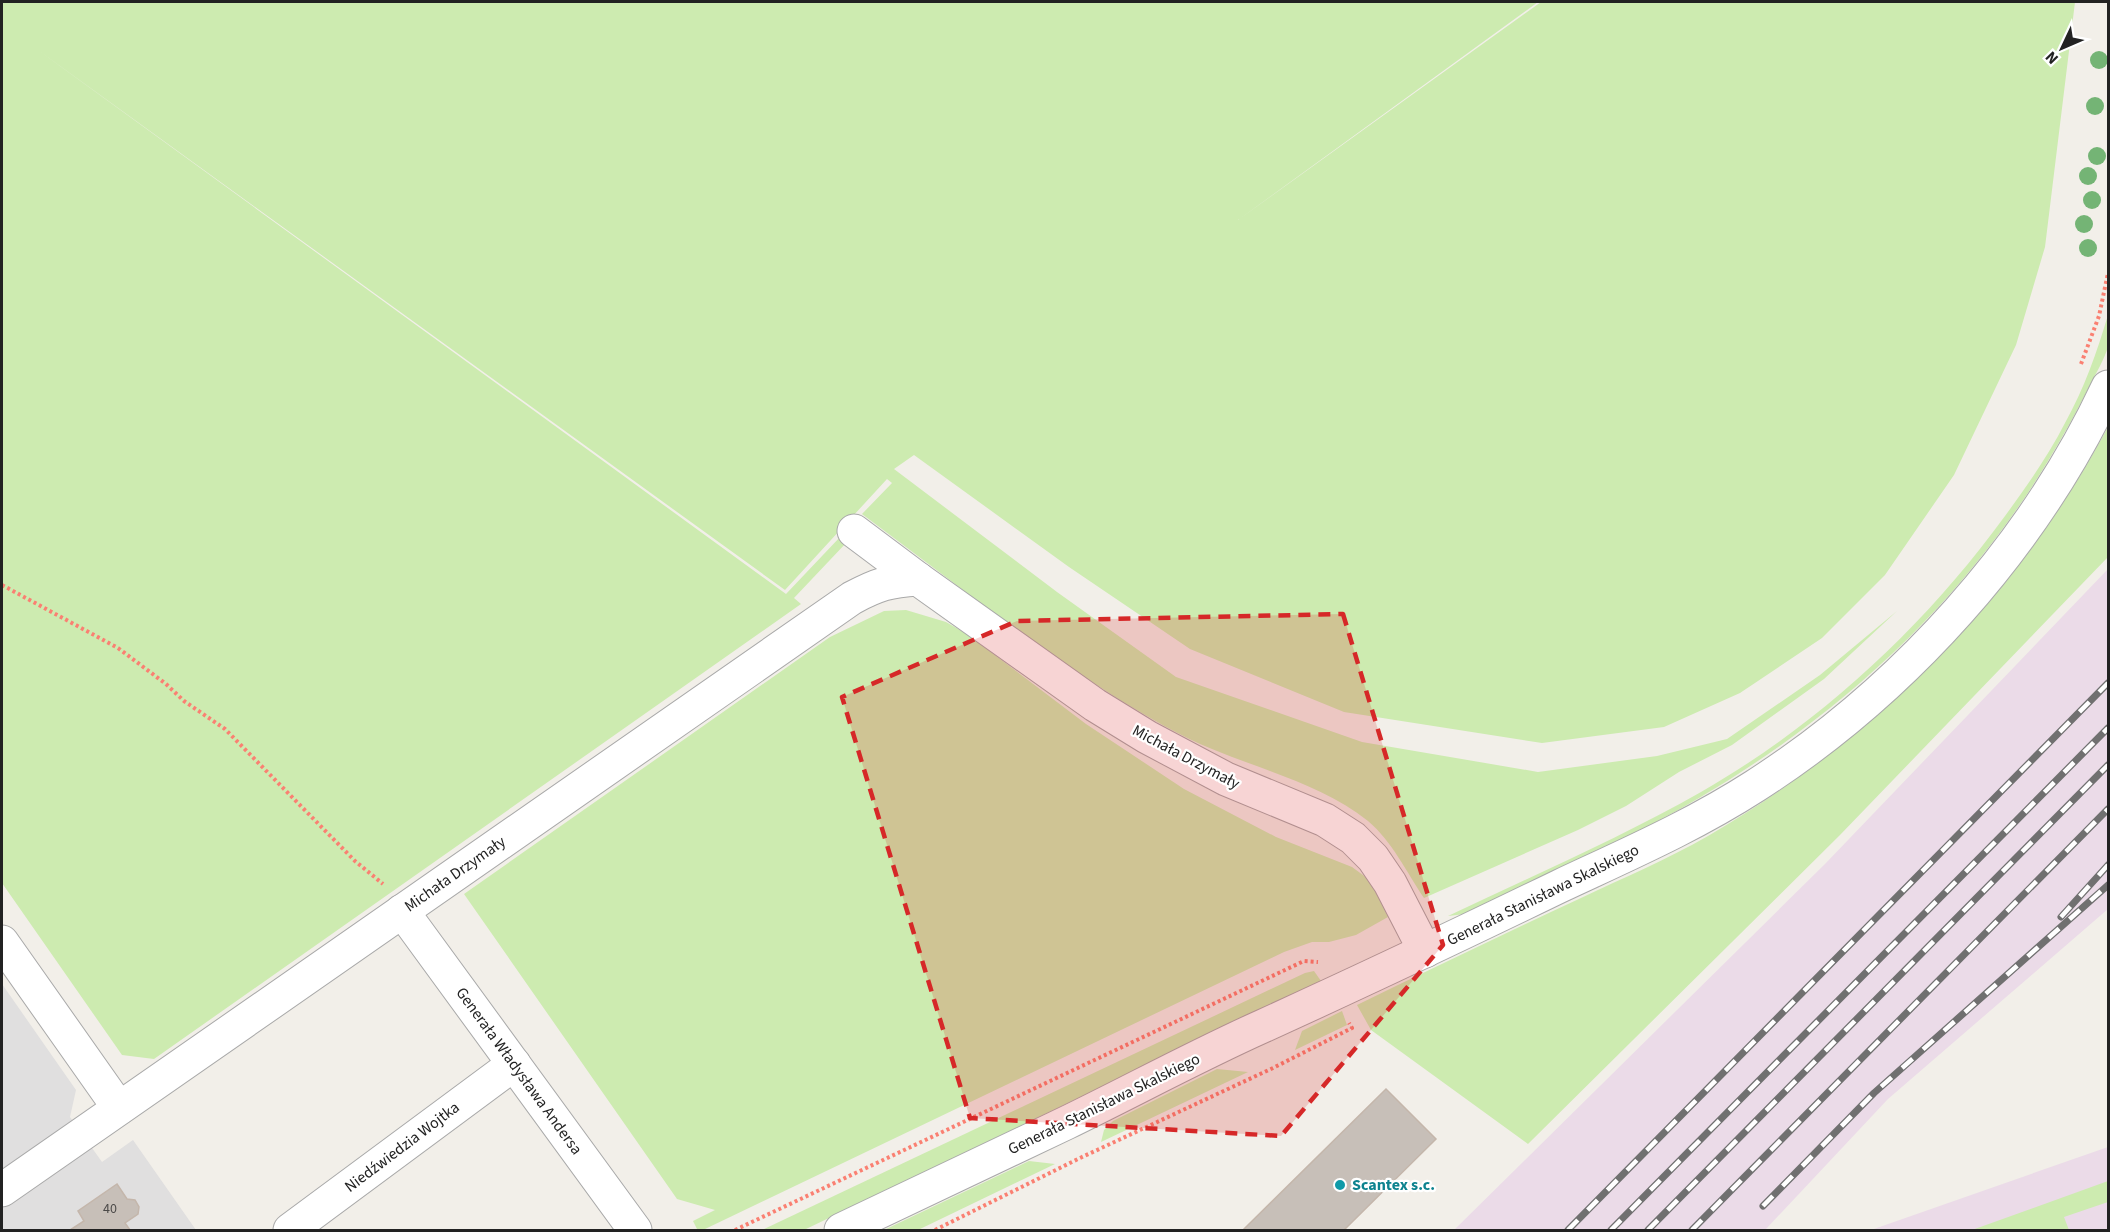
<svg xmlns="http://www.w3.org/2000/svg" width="2110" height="1232" font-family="'Source Sans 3',sans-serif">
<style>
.residential{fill:#e0dfdf}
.industrial{fill:#ebdbe8}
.grass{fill:#cdebb0}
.building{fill:#c7bfb8;stroke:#c4b6ab;stroke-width:1.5}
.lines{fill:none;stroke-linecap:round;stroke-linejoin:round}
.minor-casing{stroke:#a9a9a9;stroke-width:35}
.path{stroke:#fa8072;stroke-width:4;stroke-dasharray:3 3;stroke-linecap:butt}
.minor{stroke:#fff;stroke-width:33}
.rail-casing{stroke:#707070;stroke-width:7}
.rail{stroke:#fff;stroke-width:4.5;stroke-dasharray:14;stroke-linecap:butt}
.tree{fill:#74b475}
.marked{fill:#d62828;fill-opacity:0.2;stroke:#d62828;stroke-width:4.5;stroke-dasharray:12 8;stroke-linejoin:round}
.culture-dot{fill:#0f9aa8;stroke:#fff;stroke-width:2}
.labels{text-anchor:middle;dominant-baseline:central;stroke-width:4.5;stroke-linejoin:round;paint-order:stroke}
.number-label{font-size:14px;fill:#4b4948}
.street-label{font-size:16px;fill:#222;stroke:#fff}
.culture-label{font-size:16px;font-weight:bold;fill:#0d838f;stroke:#fff;text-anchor:start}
</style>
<rect width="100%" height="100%" fill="#f2efe9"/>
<!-- residential -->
<polygon class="residential" points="2,984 76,1090 70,1117 102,1162 133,1140 196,1230 2,1230"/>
<!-- industrial -->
<g class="industrial">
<polygon points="2108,569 2108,909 1888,1099 1765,1230 1454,1230 1825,864"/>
<polygon points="2108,1147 2108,1230 1871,1230"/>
</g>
<!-- grass -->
<g class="grass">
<path d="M2 2H1538L1238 220 1541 2H2075L2045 247 2016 345 1954 475 1885 575 1822 638 1740 693 1664 727 1542 743 1344 712 1190 649 1069 567 914 455 894 469 1057 592 1176 677 1362 742 1538 772 1657 756 1727 739 1820 675 1897 611 1824 679 1732 745 1679 772 1626 806 1578 830 1424 898C1407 873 1392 841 1368 821 1323 785 1265 771 1212 749 1180 736 1150 718 1120 700 1030 644 947 577 862 514L892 483 887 479 785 590 31 45 786 594 841 536 847 542 794 598 801 604 154 1059 122 1055 2 883Z"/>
<path d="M2108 315C2108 325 2110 338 2108 347 2104 360 2096 373 2090 385 2077 411 2063 436 2048 461 1962 603 1842 714 1699 798 1624 842 1543 877 1465 914L1448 916C1532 876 1620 838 1701 792 1821 723 1924 627 2005 516 2027 486 2048 456 2065 423 2084 389 2097 352 2108 315Z"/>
<path d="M2108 427V557L1840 835 1528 1144 1371 1030 1357 1005C1431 969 1506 933 1581 898 1623 878 1668 859 1708 836 1878 736 2015 601 2108 427Z"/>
<polygon points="906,610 946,622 967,634 1086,724 1184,789 1276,837 1352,867 1367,878 1376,891 1388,917 1356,935 1329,942 1312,942 1284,952 703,1230 697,1229 693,1221 715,1210 677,1199 464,894 830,637 884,611"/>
<polygon points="1314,971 1321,981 804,1230 762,1230 1305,973"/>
<polygon points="1342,1011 1347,1025 1295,1050 1302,1031"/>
<polygon points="1217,1069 1248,1072 1101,1142 1104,1130 1113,1121"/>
<polygon points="1029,1161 1055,1164 918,1230 884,1230"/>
<polygon points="2108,1181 2108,1202 2064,1217 2069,1230 1972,1230"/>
</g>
<!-- building -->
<g class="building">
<polygon points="1386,1089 1436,1139 1344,1230 1243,1230"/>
<polygon points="117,1184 127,1199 135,1200 139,1207 138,1214 125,1223 130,1230 70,1230 84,1221 78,1211"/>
</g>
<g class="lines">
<!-- minor casing -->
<g class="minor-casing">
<g id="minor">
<polyline points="854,531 918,579 1095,705 1147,737 1226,779 1325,820 1353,838 1373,858 1390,883 1425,951"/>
<polyline points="402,911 635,1230"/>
<polyline points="2,942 119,1108"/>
<path d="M2 1190 852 598C878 584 889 581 918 579"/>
<polyline points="290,1230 514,1064"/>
<path d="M841 1230C916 1195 991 1159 1066 1123 1132 1091 1196 1056 1263 1026 1362 981 1461 934 1560 886 1626 855 1693 826 1755 786 1903 691 2033 547 2108 387"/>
</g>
</g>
<!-- path -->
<g class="path">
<polyline points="2081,364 2099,316 2108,273"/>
<polyline points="2,585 118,648 166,684 184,701 225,729 355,861 383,884"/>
<polyline points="735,1230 1304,961 1318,962"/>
<polyline points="935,1230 1080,1158 1273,1068 1352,1028 1349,1023"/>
</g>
<!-- minor -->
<use href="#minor" class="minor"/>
<!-- rail casing -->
<g class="rail-casing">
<g id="rail">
<polyline points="2061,917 2108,865"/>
<polyline points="1763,1206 1874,1093 2108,885"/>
<polyline points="1568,1230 2108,683"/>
<polyline points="1611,1230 2108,728"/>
<polyline points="1648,1230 2108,765"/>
<polyline points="1692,1230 2108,809"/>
</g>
</g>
<!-- rail -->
<use href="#rail" class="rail"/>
</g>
<!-- trees -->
<g class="tree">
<circle cx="2099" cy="60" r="9"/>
<circle cx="2095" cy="106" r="9"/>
<circle cx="2097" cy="156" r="9"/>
<circle cx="2088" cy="176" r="9"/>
<circle cx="2092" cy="200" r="9"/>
<circle cx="2084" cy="224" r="9"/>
<circle cx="2088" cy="248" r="9"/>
</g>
<!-- marked area -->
<path class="marked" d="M1343 614 1443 945 1281 1136 970 1118 842 697 1017 621Z"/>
<!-- markers -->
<circle class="culture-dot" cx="1340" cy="1185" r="6"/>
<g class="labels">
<!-- number labels -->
<g class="number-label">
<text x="110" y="1209">40</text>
</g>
<!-- street labels -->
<g class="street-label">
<text transform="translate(1186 757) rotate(28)">Michała Drzymały</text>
<text transform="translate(455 874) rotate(-35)">Michała Drzymały</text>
<text transform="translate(1543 895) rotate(-26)">Generała Stanisława Skalskiego</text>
<text transform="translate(519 1071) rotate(54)">Generała Władysława Andersa</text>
<text transform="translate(1104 1104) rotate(-26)">Generała Stanisława Skalskiego</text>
<text transform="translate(402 1147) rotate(-37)">Niedźwiedzia Wojtka</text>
</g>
<!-- culture labels -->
<g class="culture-label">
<text x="1352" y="1185">Scantex s.c.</text>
</g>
</g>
<!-- border -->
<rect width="2110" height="1232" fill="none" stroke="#222222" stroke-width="6"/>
<!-- north arrow -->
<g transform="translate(2062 48) rotate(226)" stroke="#ffffff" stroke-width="4.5" paint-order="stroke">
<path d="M0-4.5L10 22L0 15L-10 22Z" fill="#222222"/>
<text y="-9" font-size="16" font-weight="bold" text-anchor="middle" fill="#222222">N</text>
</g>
</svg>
